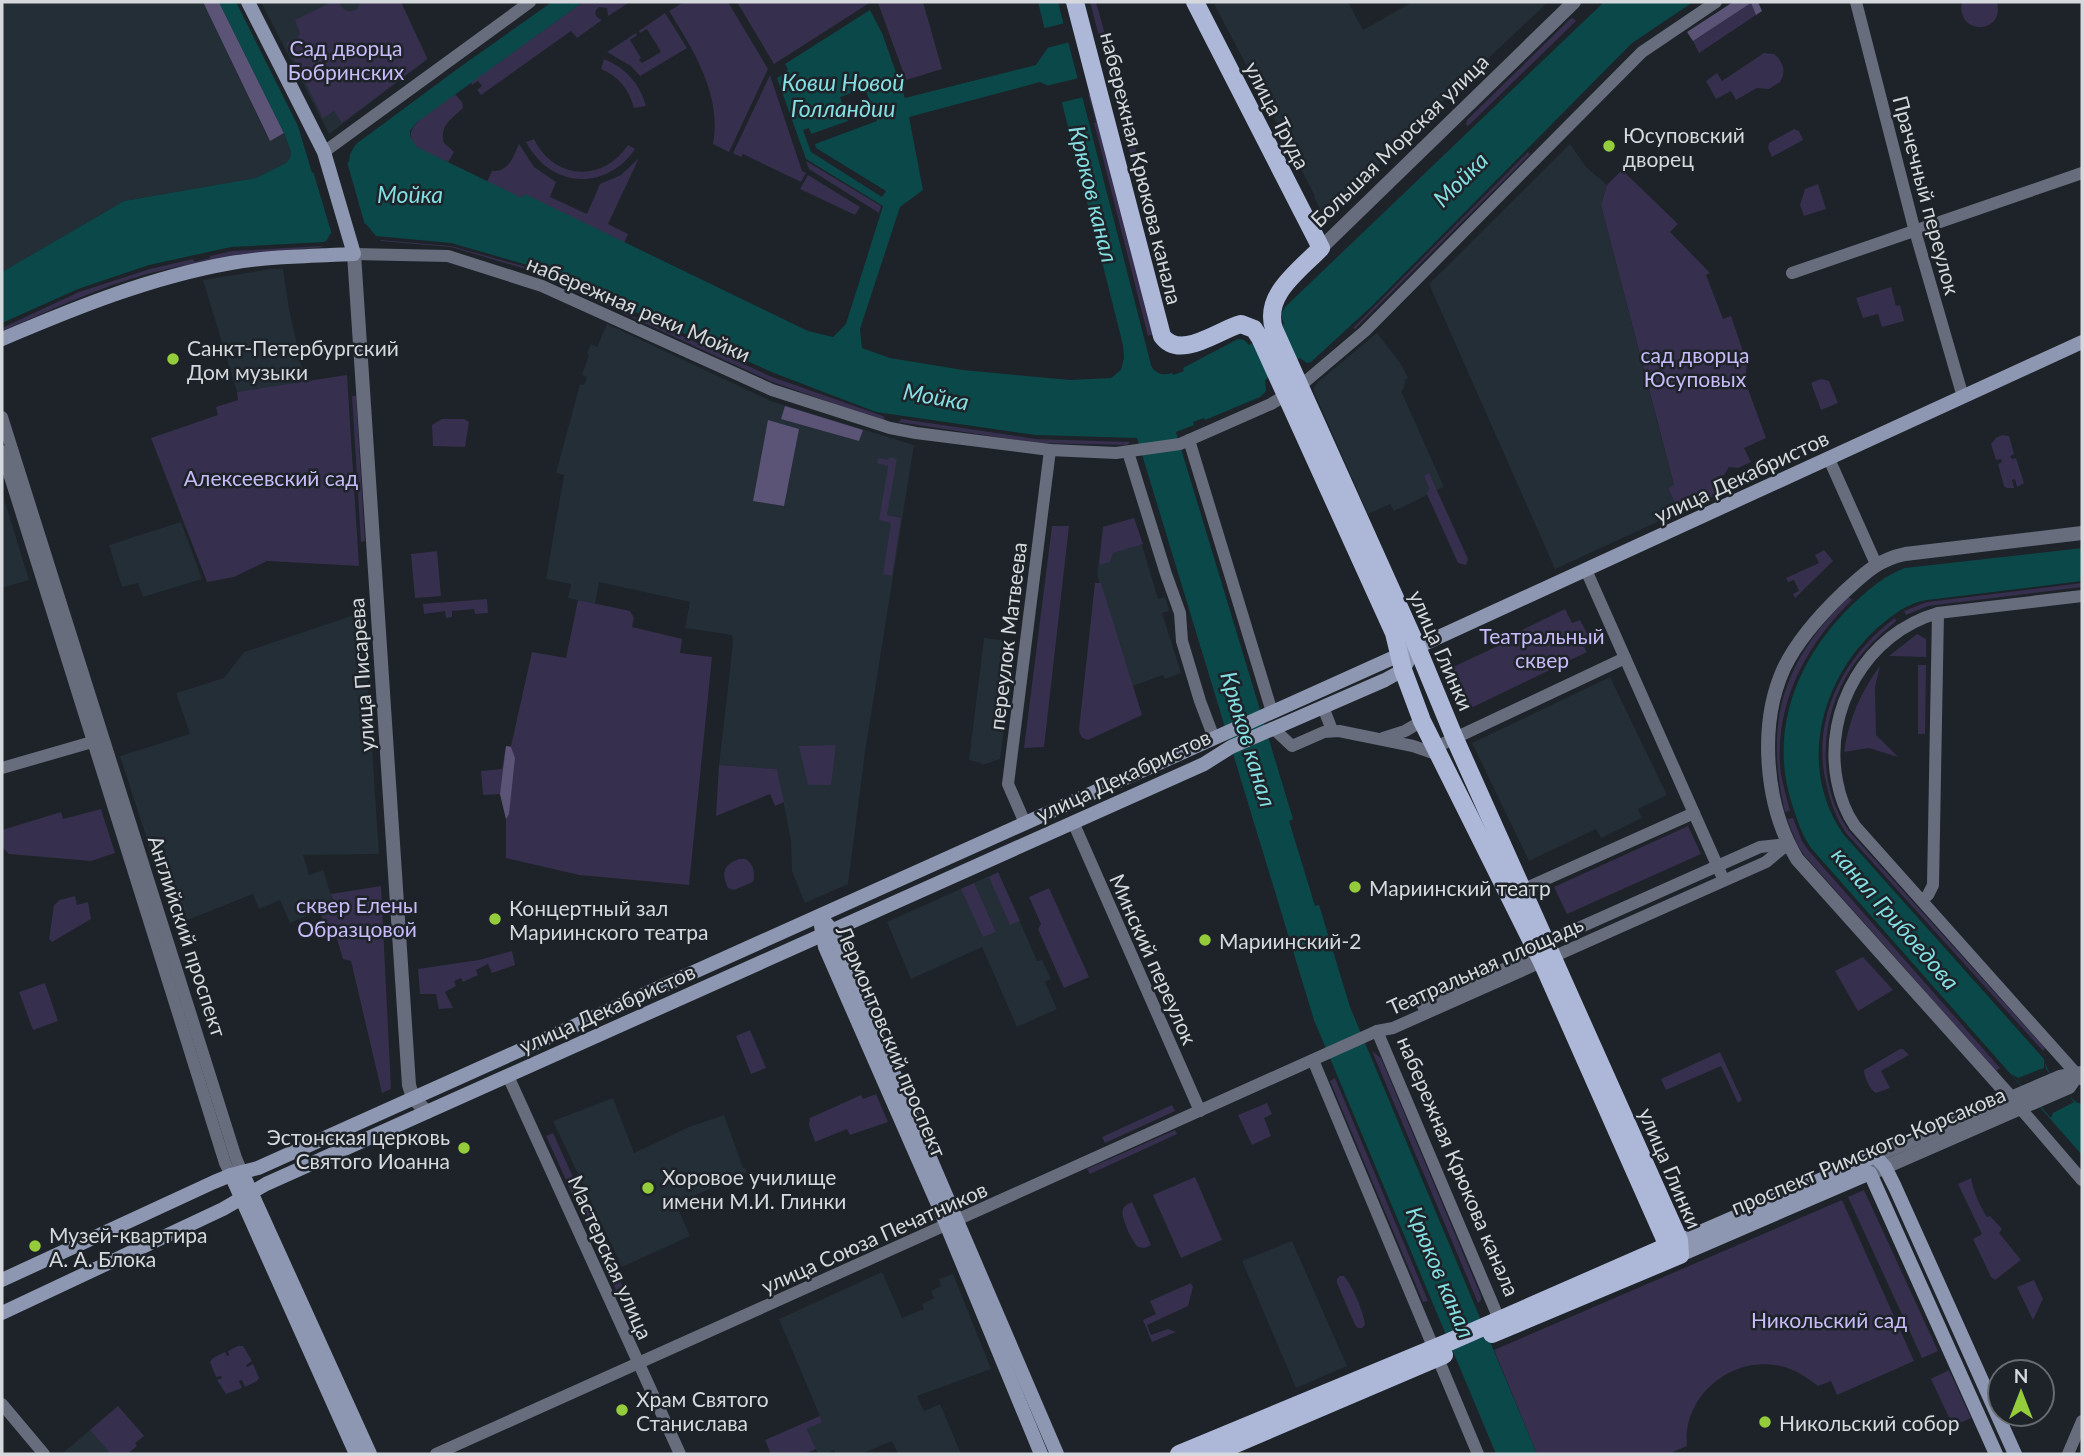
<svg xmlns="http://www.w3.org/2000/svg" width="2084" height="1456" font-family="Lato,sans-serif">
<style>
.built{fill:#232e37}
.green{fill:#362f4d}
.forest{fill:#5b5477}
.water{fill:#0b484a;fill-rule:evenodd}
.pier{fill:#1d2328}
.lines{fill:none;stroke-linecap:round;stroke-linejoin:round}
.minor{stroke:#676d7d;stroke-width:12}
.tertiary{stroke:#676d7d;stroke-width:14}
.secondary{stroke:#8e97b1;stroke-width:14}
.primary{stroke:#adb8d9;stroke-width:18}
.poi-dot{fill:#95cc3b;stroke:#1d2328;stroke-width:2.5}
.labels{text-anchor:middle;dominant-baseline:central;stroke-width:5;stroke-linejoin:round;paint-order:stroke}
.park-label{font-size:21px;fill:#c8bbfa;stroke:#1d2328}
.street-label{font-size:21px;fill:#d5d9dd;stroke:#1d2328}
.poi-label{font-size:21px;fill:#d5d9dd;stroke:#1d2328;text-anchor:start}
.water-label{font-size:23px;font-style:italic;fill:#84dfe3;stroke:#1d2328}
</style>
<rect width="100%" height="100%" fill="#1d2328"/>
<!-- built -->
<g class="built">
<polygon points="2,2 203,2 269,140 284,133 291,152 290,158 286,163 256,178 124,201 2,272"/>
<polygon points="261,2 401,2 428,59 329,134"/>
<polygon points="1213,2 1348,2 1363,30 1412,2 1548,2 1439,105 1327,217 1324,217 1314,197 1315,196"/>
<polygon points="1570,144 1586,167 1607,185 1601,205 1674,486 1668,488 1679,512 1555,569 1429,284"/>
<polygon points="271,269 283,269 289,309 305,382 237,392 203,280"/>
<polygon points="607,324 771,401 914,445 865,752 848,884 805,903 792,871 791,841 777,769 719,765 733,644 732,635 685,628 690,602 599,582 595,604 568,598 571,584 546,579 564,475 556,473 580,384 584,385 587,377 582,375 589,355 587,354 591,344 597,347"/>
<polygon points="1377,333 1401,364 1408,378 1405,380 1404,388 1401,391 1444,487 1394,511 1390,504 1368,514 1314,392 1314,388 1318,382"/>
<polygon points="2,492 29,580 2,588"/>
<polygon points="1134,518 1158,599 1165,597 1169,611 1162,613 1181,673 1165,679 1163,675 1133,686 1097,575 1103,527"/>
<polygon points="181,522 202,579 143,597 138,583 122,587 109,545"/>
<polygon points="363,612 379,854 303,855 309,875 323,870 334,904 290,923 280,900 259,909 253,894 175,925 120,756 190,734 176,693 224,678 244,652"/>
<polygon points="984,638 1015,642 1000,759 982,765 981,763 969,760"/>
<polygon points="1610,677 1667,795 1638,809 1642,818 1601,838 1596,829 1529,861 1472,743"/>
<polygon points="998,872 1037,961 1042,960 1051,979 1045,982 1057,1009 1017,1027 982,947 911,979 887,922"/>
<polygon points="613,1098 634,1153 689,1127 724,1115 743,1168 745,1168 747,1172 676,1204 690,1236 622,1267 553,1121"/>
<polygon points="1292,1241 1347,1366 1296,1388 1242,1261"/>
<polygon points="882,1272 902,1318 924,1309 922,1304 934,1298 931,1291 941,1286 939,1279 953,1274 991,1369 917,1396 924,1411 940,1404 961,1454 898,1454 892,1441 861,1454 836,1454 834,1450 824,1454 818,1454 807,1428 822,1421 779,1319"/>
<polygon points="118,1406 144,1436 135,1443 137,1446 127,1454 62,1454"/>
</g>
<!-- green -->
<g class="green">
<path d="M332 2H339C343 10 348 14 357 9L360 2H401L427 59 342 123 334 111 323 118 286 43 297 38 300 34 295 20Z"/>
<path d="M583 2H630L608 16 607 8 599 7 596 10C594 16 598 18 602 20L577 38 571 31 481 95 477 90 482 86 478 81 472 85 471 82Z"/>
<path d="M684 2H728L768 69 729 152 713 144C722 95 694 51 669 11Z"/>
<polygon points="737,2 871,2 774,64"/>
<polygon points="881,2 923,2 942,69 906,80 878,3"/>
<polygon points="1090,2 1096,2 1119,84 1112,86"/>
<path d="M1962 2H1997C2005 36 1955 35 1962 2Z"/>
<polygon points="1751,3 1756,15 1699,53 1693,41"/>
<polygon points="665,13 687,48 640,76 631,66 607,52 636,33 637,35 630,40 641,58 639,60 642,63 661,52 647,29 640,33 639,31"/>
<polygon points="1573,18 1576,21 1468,126 1466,124 1467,120 1570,19"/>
<path d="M1764 53 1774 54C1783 61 1787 72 1780 82L1769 89 1757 88 1736 100 1731 91 1716 99 1706 81 1717 73 1722 81Z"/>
<path d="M604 59C626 68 640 84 646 106L634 108C629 89 619 77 601 69Z"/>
<polygon points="770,75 802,171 806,173 801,182 743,154 741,157 733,153"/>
<polygon points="1120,90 1144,179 1137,181 1114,92"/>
<path d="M455 94 462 102 463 108C452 119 439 125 444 143L454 152 448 162C438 158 427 154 418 148 392 130 442 103 455 94Z"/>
<polygon points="1088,94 1092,96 1155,334 1148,336 1094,123 1096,122"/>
<polygon points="1794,129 1799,131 1803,140 1772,157 1768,148 1769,143"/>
<path d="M534 139C554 180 603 183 628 145L635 149C606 192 550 188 526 142Z"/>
<path d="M519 144 534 167 556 182 550 197 587 214 600 184 621 175 639 158 608 224 628 234 624 243 524 195 523 199 487 182 492 171C509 172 513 157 519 144Z"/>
<polygon points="1528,152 1530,154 1355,329 1353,328"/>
<polygon points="806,161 881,206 879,213 809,169"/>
<polygon points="1622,170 1678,224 1670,232 1710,273 1706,275 1723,319 1731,316 1747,363 1745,381 1766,438 1744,448 1751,462 1738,468 1729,467 1724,475 1711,481 1717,495 1679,512 1668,488 1674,485 1601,205 1607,185"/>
<polygon points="808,175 860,207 855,215 800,189"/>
<polygon points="1818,184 1826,209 1804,216 1800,205 1805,189"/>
<polygon points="381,240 451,246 530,268 597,299 601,299 642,321 643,318 772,377 883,416 886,421 874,418 770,381 529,270 451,247 380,241"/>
<path d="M322 246V247C263 253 205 259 147 274 97 288 49 311 2 331V328L79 292 150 269 193 259 194 262 210 258V256L232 251Z"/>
<polygon points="1891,287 1896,306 1900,305 1904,321 1882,327 1878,314 1863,318 1856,298"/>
<polygon points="347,375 359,566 267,561 234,577 207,582 151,438 218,415 216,407 238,400 237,392"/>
<polygon points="1821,379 1829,381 1838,403 1821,410 1811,383"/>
<polygon points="352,396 356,396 365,541 361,542"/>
<polygon points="442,419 464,419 469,422 465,447 433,446 432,425"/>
<polygon points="902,419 1036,439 1130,442 1127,445 1036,443 898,422"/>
<polygon points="2002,435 2009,436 2014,454 2010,456 2012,459 2016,458 2024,483 2017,487 2015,479 2012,480 2014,488 2007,488 2004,486 1998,464 2002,462 2001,459 1996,460 1991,444 1996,438"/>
<polygon points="889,457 897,459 887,515 901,518 892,576 883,574 891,523 879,520 888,466 877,463 878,458 888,460"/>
<polygon points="1429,473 1468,559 1466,565 1458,563 1427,494 1429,488 1424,476"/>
<polygon points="1134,518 1143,544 1113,553 1110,562 1099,565 1098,577 1103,527"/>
<polygon points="1052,526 1069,526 1044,747 1024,748"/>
<polygon points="1824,550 1833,561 1795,598 1793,594 1799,591 1794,580 1788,582 1786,578 1819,563 1815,555"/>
<polygon points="437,551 441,596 415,598 411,554"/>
<path d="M1095 583H1101L1142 715 1088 740C1081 738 1080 736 1079 729Z"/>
<polygon points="2082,583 2082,587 1928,606 1906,615 1904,611 1927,602"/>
<path d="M1849 597 1852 600C1805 646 1773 706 1781 774 1783 786 1787 798 1790 811L1785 812C1764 723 1782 661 1849 597Z"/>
<polygon points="487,599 488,613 475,614 474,609 452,611 452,617 446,618 445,611 424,614 423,604"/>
<polygon points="578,600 630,611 634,618 632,627 682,639 680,653 712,657 689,885 579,875 506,858 506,819 500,794 483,795 481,771 502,769 506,746 511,746 532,652 566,658"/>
<polygon points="1565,609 1572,623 1580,620 1588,635 1580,640 1587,652 1471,708 1451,668 1521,635 1520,631"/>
<path d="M1895 618 1896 621C1880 635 1864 649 1852 667 1820 715 1815 783 1849 831L2045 1048 2043 1051 1846 833C1836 818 1830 801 1826 783 1811 718 1843 657 1895 618Z"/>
<polygon points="1917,634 1926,639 1926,657 1889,656"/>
<polygon points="1918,665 1926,665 1925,734 1918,734"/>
<path d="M1880 666 1875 687 1876 735 1898 757 1869 748 1844 752C1849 719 1860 693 1880 666Z"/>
<polygon points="836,745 831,785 808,785 799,746"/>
<polygon points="719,765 777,769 784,802 775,806 770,794 716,816"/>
<polygon points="101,809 115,853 91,861 9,854 2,847 2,830 61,812 63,819"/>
<polygon points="1793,818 1802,841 1808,850 2000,1068 1996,1071 1804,855 1797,844 1787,819"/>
<polygon points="1688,826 1701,854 1567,914 1554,887"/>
<path d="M739 859H746C754 866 755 871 753 882L734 890 728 888C721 873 723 865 739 859Z"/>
<polygon points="998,872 1020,921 1010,925 989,877"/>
<polygon points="974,883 996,932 983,937 961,889"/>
<polygon points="381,886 391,1089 382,1093 351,961 343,959 334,929 327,931 321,915 334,904 331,894"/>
<polygon points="1049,888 1089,977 1064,988 1038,929 1041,924 1029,897"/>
<polygon points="75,896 77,905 88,902 91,919 52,942 49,939 54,905 60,900"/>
<polygon points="512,951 515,965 492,973 488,964 476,970 478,975 463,982 461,978 454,981 456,986 445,992 453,1008 439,1009 436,994 420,994 418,969 479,960"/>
<polygon points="1863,957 1893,990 1858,1011 1835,971"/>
<polygon points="45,983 58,1021 33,1030 19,992"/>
<polygon points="750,1030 766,1068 751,1074 736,1036"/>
<path d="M1900 1049H1903L1909 1055 1881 1071 1890 1088 1876 1093C1870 1090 1864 1077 1864 1070Z"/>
<polygon points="1372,1051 1381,1058 1481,1296 1481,1300 1478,1303"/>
<polygon points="1720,1052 1742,1100 1738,1103 1721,1066 1666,1090 1661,1079"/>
<polygon points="1335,1078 1428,1301 1423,1302 1330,1081"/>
<polygon points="876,1094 888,1122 850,1135 847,1129 815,1142 809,1125 810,1118 861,1095 863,1099"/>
<polygon points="1267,1103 1272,1114 1264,1118 1271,1136 1252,1145 1238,1115"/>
<polygon points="1172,1105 1175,1111 1105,1143 1102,1137"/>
<polygon points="1175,1130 1177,1134 1090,1174 1087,1169"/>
<polygon points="553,1133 582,1197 575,1200 546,1136"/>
<polygon points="1195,1177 1222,1240 1181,1258 1153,1195"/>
<path d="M1971 1178C1974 1193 1979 1204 1987 1217L1990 1216 2002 1229 1999 1233 2021 1260 1995 1280 1991 1277 1973 1239 1982 1234 1958 1184Z"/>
<polygon points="1864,1190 1938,1351 1922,1358 1848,1197"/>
<path d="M1842 1200 1914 1361 1837 1395 1831 1381 1818 1386C1806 1377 1795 1369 1780 1366 1732 1355 1682 1396 1687 1446L1673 1452 1674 1454H1537L1494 1350Z"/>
<path d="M1132 1202 1151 1245 1145 1248 1138 1247C1132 1241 1120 1217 1123 1209 1125 1205 1128 1204 1132 1202Z"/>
<polygon points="586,1206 623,1287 616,1290 579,1209"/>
<path d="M1340 1276H1344C1353 1287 1363 1310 1365 1325L1362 1328H1358L1355 1325 1337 1283V1279Z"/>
<polygon points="2034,1280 2043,1299 2033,1320 2017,1287"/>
<polygon points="1191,1283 1193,1287 1188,1306 1147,1325 1151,1335 1168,1329 1176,1332 1152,1342 1143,1320 1156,1314 1150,1301"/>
<polygon points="238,1346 243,1346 252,1361 246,1365 247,1367 253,1364 259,1378 257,1381 245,1387 242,1380 239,1381 242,1388 226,1394 217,1380 222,1378 221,1376 216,1377 210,1362 213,1358 225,1352 227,1356 229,1355 228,1351"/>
<polygon points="1949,1370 1971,1418 1953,1426 1931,1379"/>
<polygon points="118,1406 144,1436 135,1443 137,1446 127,1454 111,1454 90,1430"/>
<polygon points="820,1416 822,1422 807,1429 816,1449 804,1454 771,1454 765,1440"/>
</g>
<!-- forest -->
<g class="forest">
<polygon points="203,2 219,2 284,133 270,141"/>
<polygon points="1733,2 1758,2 1762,11 1756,15 1751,3 1693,41 1687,32"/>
<polygon points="785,406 863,430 859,441 781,419"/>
<polygon points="768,420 799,429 784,506 753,501"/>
<polygon points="506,746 511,747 515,758 509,814 506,819 500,794"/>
</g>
<!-- water -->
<g class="water">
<path d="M219 2H236L298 126 312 173 349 162 350 154 356 144 460 67 552 2H583L417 122 410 131V137L417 147 522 198 525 194 808 331 833 337 846 324 883 206 806 159 777 78 785 73 788 69 785 64 870 10 882 33 905 98 1036 65 1049 46 1038 2H1058L1151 365C1155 374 1163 376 1172 373L1173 375 1184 371 1183 368 1238 339 1244 340 1249 345 1284 324 1281 314 1285 307 1604 2H1693L1632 43 1373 305 1311 362 1307 363 1300 358 1265 380 1266 391 1260 397 1205 420 1204 418 1193 422 1194 425 1176 432 1293 819 1289 821 1315 906 1319 905 1350 1007 1537 1454H1496L1314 1020 1137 438 1036 435 876 412 774 373 531 266 451 243 376 236 366 224 330 234 327 240 324 242 231 247 149 265 78 289 2 323V272L124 201 256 178 286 163 290 158 291 152 284 133ZM1040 82 1059 91 1123 345 1124 358 1121 370 1111 378 1070 380 963 370 890 358 862 348 860 329 900 207 923 190 909 117Z"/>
<path d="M2082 548V581L1927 600C1907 603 1891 616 1876 629 1820 681 1797 769 1844 835L2044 1059C2047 1074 2068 1100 2082 1104V1155L1811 848C1802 835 1797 820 1792 804 1768 730 1798 657 1852 605 1868 590 1885 575 1905 568Z"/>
</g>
<!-- pier -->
<g class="pier">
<polygon points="1065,23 1070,42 1043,49 1045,46 1041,29"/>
<polygon points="1079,78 1084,97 1059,103 1057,93 1046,88 1046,86"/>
<polygon points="865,88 877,121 815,144 816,148 886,191 882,197 811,152 803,130 809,128 811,134 848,121 840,97"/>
<polygon points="347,162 365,225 332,235 313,171"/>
<polygon points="2044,1059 2046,1069 2073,1101 2082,1104 2074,1102 2053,1113 2051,1118 2011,1074 2018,1078 2044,1068"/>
</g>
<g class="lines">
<!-- minor -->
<g class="minor">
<polyline points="1856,2 1913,224 1963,397"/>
<polyline points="324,152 530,2"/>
<polyline points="354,254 448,256 542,286 772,390 890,428 916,433 1050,450 1116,453 1180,444 1271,404 1299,387 1365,331 1642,52 1716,2"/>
<polyline points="1792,273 2082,173"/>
<polyline points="2,417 236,1158 242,1172"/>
<polyline points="1189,440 1272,712"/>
<polyline points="2,451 225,1163 231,1175"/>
<polyline points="1128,452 1166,574 1180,613 1182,641 1200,701 1214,738"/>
<polyline points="1829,459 1876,564"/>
<polyline points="1586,570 1721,874"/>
<polyline points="1323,707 1332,730"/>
<polyline points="1273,728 1292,746 1324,732 1339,731 1413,746 1439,755"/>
<polyline points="1383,738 1405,731 1422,721"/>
<polyline points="1436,747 1625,658"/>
<polyline points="2,768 99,740"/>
<polyline points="1073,822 1200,1111"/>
<polyline points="1025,823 1008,784 1050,450"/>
<polyline points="1515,893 1694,813"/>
<polyline points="1922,900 1928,895 1933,885 1938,613"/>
<polyline points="1423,1006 1537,954 1547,942 1565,934 1760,847 1788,844"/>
<polyline points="1377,1031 1499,1319"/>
<polyline points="1313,1060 1478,1454"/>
<polyline points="508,1076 680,1454"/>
<path d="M2081 1079 1855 826C1846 813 1840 797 1837 781 1823 709 1867 633 1938 613L2082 596"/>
<polyline points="2021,1109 2082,1180"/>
<polyline points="2,1404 44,1454"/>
<polyline points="436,1454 1377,1031 1393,1028 1766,862 1789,843"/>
<polyline points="2068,1454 2082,1421"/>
</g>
<!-- tertiary -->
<g class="tertiary">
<polyline points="1321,248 1574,2"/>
<polyline points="354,254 409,1085 413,1098 427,1112"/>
<path d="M2021 1109 1797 859C1765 806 1758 725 1784 668 1798 639 1820 615 1843 593 1864 574 1877 560 1905 554L2082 533"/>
<polyline points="1876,1171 2069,1087 2077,1075"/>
<polyline points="1870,1173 1875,1156 2060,1077 2082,1073"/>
</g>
<!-- secondary -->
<g class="secondary">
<path d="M2 339C75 308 151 277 231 263 271 256 313 256 354 254L324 152 248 2"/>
<polyline points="826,923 832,930 840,948 1057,1454"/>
<polyline points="821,926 825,947 939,1207 1041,1454"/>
<polyline points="242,1172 370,1454"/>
<polyline points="231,1175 356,1454"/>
<polyline points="2,1280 214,1182 231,1175 258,1168 347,1128 1417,647 2082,342"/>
<polyline points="2,1313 223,1209 266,1184 1204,764 1231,747 1385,680 1403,670 1408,661"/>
<polyline points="1996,1454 1870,1173 1680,1255 1668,1246 1875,1156 1885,1167 1895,1187 2015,1454"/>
</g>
<!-- primary -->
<g class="primary">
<path d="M1075 2 1162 336C1180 361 1218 330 1241 324L1254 329 1260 338 1394 633 1403 670 1422 721 1542 962 1668 1246 1449 1342 1179 1454"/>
<path d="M1195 2 1321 248C1299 271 1263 295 1274 329L1417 647 1455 739 1679 1240 1680 1255 1492 1334"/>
<polyline points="1212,1454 1444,1355"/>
</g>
</g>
<!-- markers -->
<g class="poi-dot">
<circle cx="1609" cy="146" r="7"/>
<circle cx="173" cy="359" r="7"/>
<circle cx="1355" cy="887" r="7"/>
<circle cx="495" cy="919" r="7"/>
<circle cx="1205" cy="940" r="7"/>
<circle cx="464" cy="1148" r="7"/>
<circle cx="648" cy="1188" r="7"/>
<circle cx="35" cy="1246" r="7"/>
<circle cx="622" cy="1410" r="7"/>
<circle cx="1765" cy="1422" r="7"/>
</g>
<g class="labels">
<!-- park labels -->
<g class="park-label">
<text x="346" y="47">Сад дворца<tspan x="346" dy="24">Бобринских</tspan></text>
<text x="1695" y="354">сад дворца<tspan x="1695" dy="24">Юсуповых</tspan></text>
<text x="271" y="477">Алексеевский сад</text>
<text x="1542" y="635">Театральный<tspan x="1542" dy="24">сквер</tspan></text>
<text x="357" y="904">сквер Елены<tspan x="357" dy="24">Образцовой</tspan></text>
<text x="1829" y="1319">Никольский сад</text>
</g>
<!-- street labels -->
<g class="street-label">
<text transform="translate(1278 115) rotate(63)">улица Труда</text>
<text transform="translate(1399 140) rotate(-44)">Большая Морская улица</text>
<text transform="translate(1142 168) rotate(76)">набережная Крюкова канала</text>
<text transform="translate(1927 195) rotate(75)">Прачечный переулок</text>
<text transform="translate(639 308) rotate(23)">набережная реки Мойки</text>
<text transform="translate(1741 476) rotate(-25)">улица Декабристов</text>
<text transform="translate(1007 636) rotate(-83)">переулок Матвеева</text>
<text transform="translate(1442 650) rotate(66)">улица Глинки</text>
<text transform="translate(361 675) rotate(-94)">улица Писарева</text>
<text transform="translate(1123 775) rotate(-25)">улица Декабристов</text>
<text transform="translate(188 936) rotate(72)">Английский проспект</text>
<text transform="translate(1154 959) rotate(66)">Минский переулок</text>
<text transform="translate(1485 965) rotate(-24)">Театральная площадь</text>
<text transform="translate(607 1008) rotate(-24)">улица Декабристов</text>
<text transform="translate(892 1041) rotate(67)">Лермонтовский проспект</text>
<text transform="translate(1868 1150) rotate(-23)">проспект Римского-Корсакова</text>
<text transform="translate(1459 1166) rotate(67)">набережная Крюкова канала</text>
<text transform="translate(1671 1168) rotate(67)">улица Глинки</text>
<text transform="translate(874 1237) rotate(-24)">улица Союза Печатников</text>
<text transform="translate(611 1257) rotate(66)">Мастерская улица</text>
</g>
<!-- poi labels -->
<g class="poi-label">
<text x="1623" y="134">Юсуповский<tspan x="1623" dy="24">дворец</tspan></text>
<text x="187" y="347">Санкт-Петербургский<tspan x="187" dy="24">Дом музыки</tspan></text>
<text x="1369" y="887">Мариинский театр</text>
<text x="509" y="907">Концертный зал<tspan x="509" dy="24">Мариинского театра</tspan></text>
<text x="1219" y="940">Мариинский-2</text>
<text x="450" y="1136" text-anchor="end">Эстонская церковь<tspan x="450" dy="24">Святого Иоанна</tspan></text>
<text x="662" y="1176">Хоровое училище<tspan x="662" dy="24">имени М.И. Глинки</tspan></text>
<text x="49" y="1234">Музей-квартира<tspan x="49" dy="24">А. А. Блока</tspan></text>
<text x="636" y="1398">Храм Святого<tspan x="636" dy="24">Станислава</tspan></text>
<text x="1779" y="1422">Никольский собор</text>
</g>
<!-- water labels -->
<g class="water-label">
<text x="843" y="82">Ковш Новой<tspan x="843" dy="26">Голландии</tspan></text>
<text transform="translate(1460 179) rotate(-45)">Мойка</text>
<text x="410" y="194">Мойка</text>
<text transform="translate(1094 194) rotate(76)">Крюков канал</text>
<text transform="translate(936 396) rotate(10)">Мойка</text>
<text transform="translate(1249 739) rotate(73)">Крюков канал</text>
<text transform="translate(1896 918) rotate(49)">канал Грибоедова</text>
<text transform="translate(1441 1272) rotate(67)">Крюков канал</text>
</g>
</g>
<!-- border -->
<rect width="2084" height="1456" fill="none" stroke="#d5d9dd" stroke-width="7"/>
<!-- north arrow -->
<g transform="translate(2021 1393)"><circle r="33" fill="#1d2328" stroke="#676c70" stroke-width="2"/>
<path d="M0-5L12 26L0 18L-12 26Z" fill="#95cc3b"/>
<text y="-10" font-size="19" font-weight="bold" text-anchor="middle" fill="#d5d9dd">N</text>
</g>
</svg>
